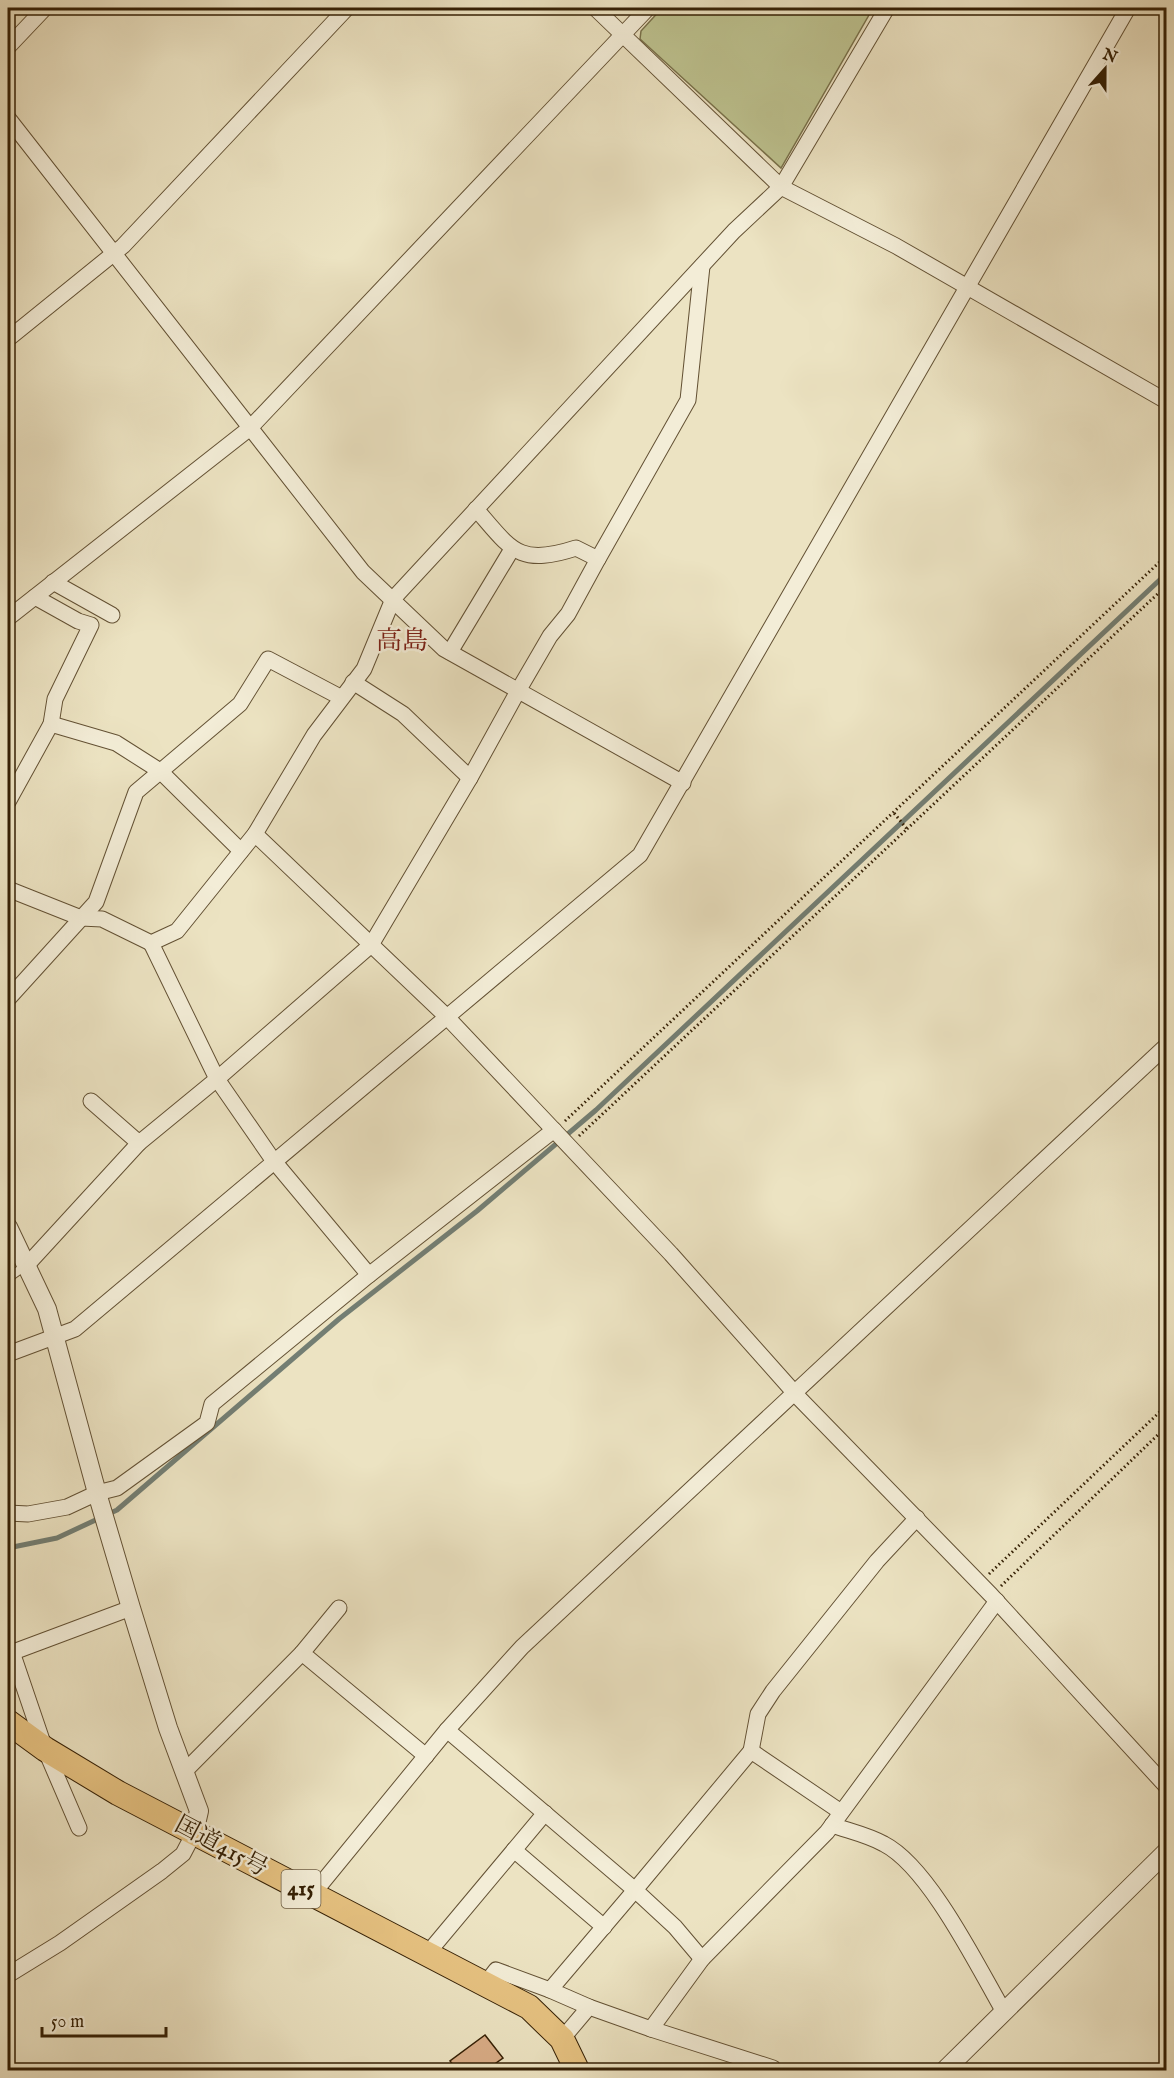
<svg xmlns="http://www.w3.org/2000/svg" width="1174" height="2078" font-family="'IM FELL English','Noto Serif JP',serif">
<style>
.green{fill:#bdc28f;stroke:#79714a;stroke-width:1.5}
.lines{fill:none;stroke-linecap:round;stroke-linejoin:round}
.stream{stroke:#737e73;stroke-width:5}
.building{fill:#d8ac86;stroke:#352005;stroke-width:1.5}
.service-casing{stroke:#635134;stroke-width:10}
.minor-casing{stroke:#635134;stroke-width:17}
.tertiary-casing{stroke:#635134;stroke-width:20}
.trunk-casing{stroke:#352005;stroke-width:26}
.path{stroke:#352005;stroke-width:3;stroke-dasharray:1.5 3;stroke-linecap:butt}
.service{stroke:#f3edd7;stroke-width:8}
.minor{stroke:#f3edd7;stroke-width:15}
.tertiary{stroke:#f3edd7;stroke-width:18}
.trunk{stroke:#e6c281;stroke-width:24}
.labels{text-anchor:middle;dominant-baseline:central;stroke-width:5;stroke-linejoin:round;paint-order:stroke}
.shield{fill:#f3edd7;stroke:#6e5e44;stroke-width:1.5}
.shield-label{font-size:22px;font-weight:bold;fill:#352005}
.street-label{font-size:24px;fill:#352005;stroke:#f3edd7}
.neighbourhood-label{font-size:26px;fill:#7a1f14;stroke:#f3edd7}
</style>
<rect width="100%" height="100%" fill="#ece3c2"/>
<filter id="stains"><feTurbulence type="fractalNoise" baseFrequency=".00333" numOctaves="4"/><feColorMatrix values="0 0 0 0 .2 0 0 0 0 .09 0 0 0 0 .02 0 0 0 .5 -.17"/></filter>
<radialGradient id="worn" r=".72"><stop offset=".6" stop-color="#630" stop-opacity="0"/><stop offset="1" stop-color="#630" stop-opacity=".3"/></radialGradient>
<!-- green -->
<polygon class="green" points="662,8 873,8 781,168 640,39 641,31"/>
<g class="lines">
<!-- stream -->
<polyline class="stream" points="8,1548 57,1538 117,1510 339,1319 477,1211 596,1110 1166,574"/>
</g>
<!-- building -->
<polygon class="building" points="485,2035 503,2058 486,2070 457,2070 450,2061"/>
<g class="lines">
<!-- service casing -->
<g class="service-casing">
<polyline id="service" points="8,1271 11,1276 25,1266"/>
</g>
<!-- minor casing -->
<g class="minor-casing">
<g id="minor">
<polyline points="595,8 781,187 896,246 1166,401"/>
<polyline points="8,47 45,8"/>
<polyline points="8,118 363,572 444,649 683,783"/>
<polyline points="8,339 123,246 347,8"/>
<path d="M476 509C511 549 518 567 576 548L598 559 688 400 702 266"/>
<polyline points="53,582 112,615"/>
<polyline points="8,618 250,428 648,8"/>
<polyline points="450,652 512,549"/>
<polyline points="353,682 403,714 470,778 518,691 550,636 568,614 598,559"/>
<polyline points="51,724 116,743 160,771 241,851"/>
<polyline points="8,802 51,724 55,699 91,625 78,621 35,597"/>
<polyline points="255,834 447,1017 671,1254 800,1399 991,1595 1166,1786"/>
<polyline points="8,889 81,918 102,919 151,943 177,931 255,834 314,735 364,669 393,599 734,231 781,187 887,8"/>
<polyline points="8,999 96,902 136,792 240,704 268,659 340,697"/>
<polyline points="91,1101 139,1143 217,1079 151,943"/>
<polyline points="27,1265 139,1143"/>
<polyline points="369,1275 554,1130"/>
<polyline points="8,1354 75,1329 640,855 1128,8"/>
<polyline points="8,1513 28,1514 67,1507 97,1493 117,1488 207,1423 212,1404 369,1275 273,1160 217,1079 371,945 470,778"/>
<polyline points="339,1608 302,1653 426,1756"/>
<polyline points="12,1652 45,1749 79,1828"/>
<polyline points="8,1654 131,1608"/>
<polyline points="447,1730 522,1647 1166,1046"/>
<polyline points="751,1751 758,1714 773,1691 877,1561 917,1518"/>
<polyline points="185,1771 302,1653"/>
<path d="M832 1825C849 1831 868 1835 884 1844 929 1867 978 1967 1004 2012"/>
<polyline points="514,1850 604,1927"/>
<polyline points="312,1895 447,1730 635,1890 550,1990 589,2007"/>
<polyline points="427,1954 545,1813"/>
<polyline points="702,1959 675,1927 635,1890 751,1751 841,1812"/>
<polyline points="8,1975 60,1943 162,1871 183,1854 194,1833"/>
<polyline points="486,1983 496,1970 550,1990"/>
<polyline points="651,2029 773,2068 774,2070"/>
<polyline points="562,2039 589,2007 651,2029 702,1959 827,1832 997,1601"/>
</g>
</g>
<!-- tertiary casing -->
<g class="tertiary-casing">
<g id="tertiary">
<polyline points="8,1227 47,1309 97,1493 131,1608 168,1728 199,1811 194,1833"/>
<polyline points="945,2070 1166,1852"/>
</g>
</g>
<!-- trunk casing -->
<g class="trunk-casing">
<polyline id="trunk" points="8,1722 45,1749 118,1793 529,2007 562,2039 577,2070"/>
</g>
<!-- path -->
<g class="path">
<polyline points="907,829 1166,586"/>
<polyline points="565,1121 1166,556"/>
<polyline points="579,1136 907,829 894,813"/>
<polyline points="989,1574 1166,1406"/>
<polyline points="1001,1586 1166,1427"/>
</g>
<!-- service -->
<use href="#service" class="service"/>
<!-- minor -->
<use href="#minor" class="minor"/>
<!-- tertiary -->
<use href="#tertiary" class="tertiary"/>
<!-- trunk -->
<use href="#trunk" class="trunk"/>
</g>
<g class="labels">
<!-- shield labels -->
<rect class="shield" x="281.5" y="1870" width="39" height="38" rx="4.5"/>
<g class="shield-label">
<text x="301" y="1889">415</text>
</g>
<!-- street labels -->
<g class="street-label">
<text transform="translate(221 1847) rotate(28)">国道415号</text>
</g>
<!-- neighbourhood labels -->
<g class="neighbourhood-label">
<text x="402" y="641">高島</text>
</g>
</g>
<!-- margin -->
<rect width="1174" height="2078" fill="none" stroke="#ece3c2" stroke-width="30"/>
<rect x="9" y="9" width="1156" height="2060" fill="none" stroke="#352005" stroke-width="3"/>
<rect x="15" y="15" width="1144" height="2048" fill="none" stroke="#352005" stroke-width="1.5"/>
<!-- north arrow -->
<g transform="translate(1105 69) rotate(21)" stroke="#f3edd7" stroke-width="4.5" paint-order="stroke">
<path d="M0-4.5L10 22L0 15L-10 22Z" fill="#352005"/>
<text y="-9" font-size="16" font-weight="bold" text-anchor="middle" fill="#352005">N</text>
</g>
<!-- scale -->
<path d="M42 2027v9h124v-9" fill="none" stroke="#352005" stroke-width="3"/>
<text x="51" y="2027" font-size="18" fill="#352005" stroke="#f3edd7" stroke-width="4.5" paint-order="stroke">50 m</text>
<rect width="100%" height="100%" filter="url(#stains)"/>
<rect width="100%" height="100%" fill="url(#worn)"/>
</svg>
